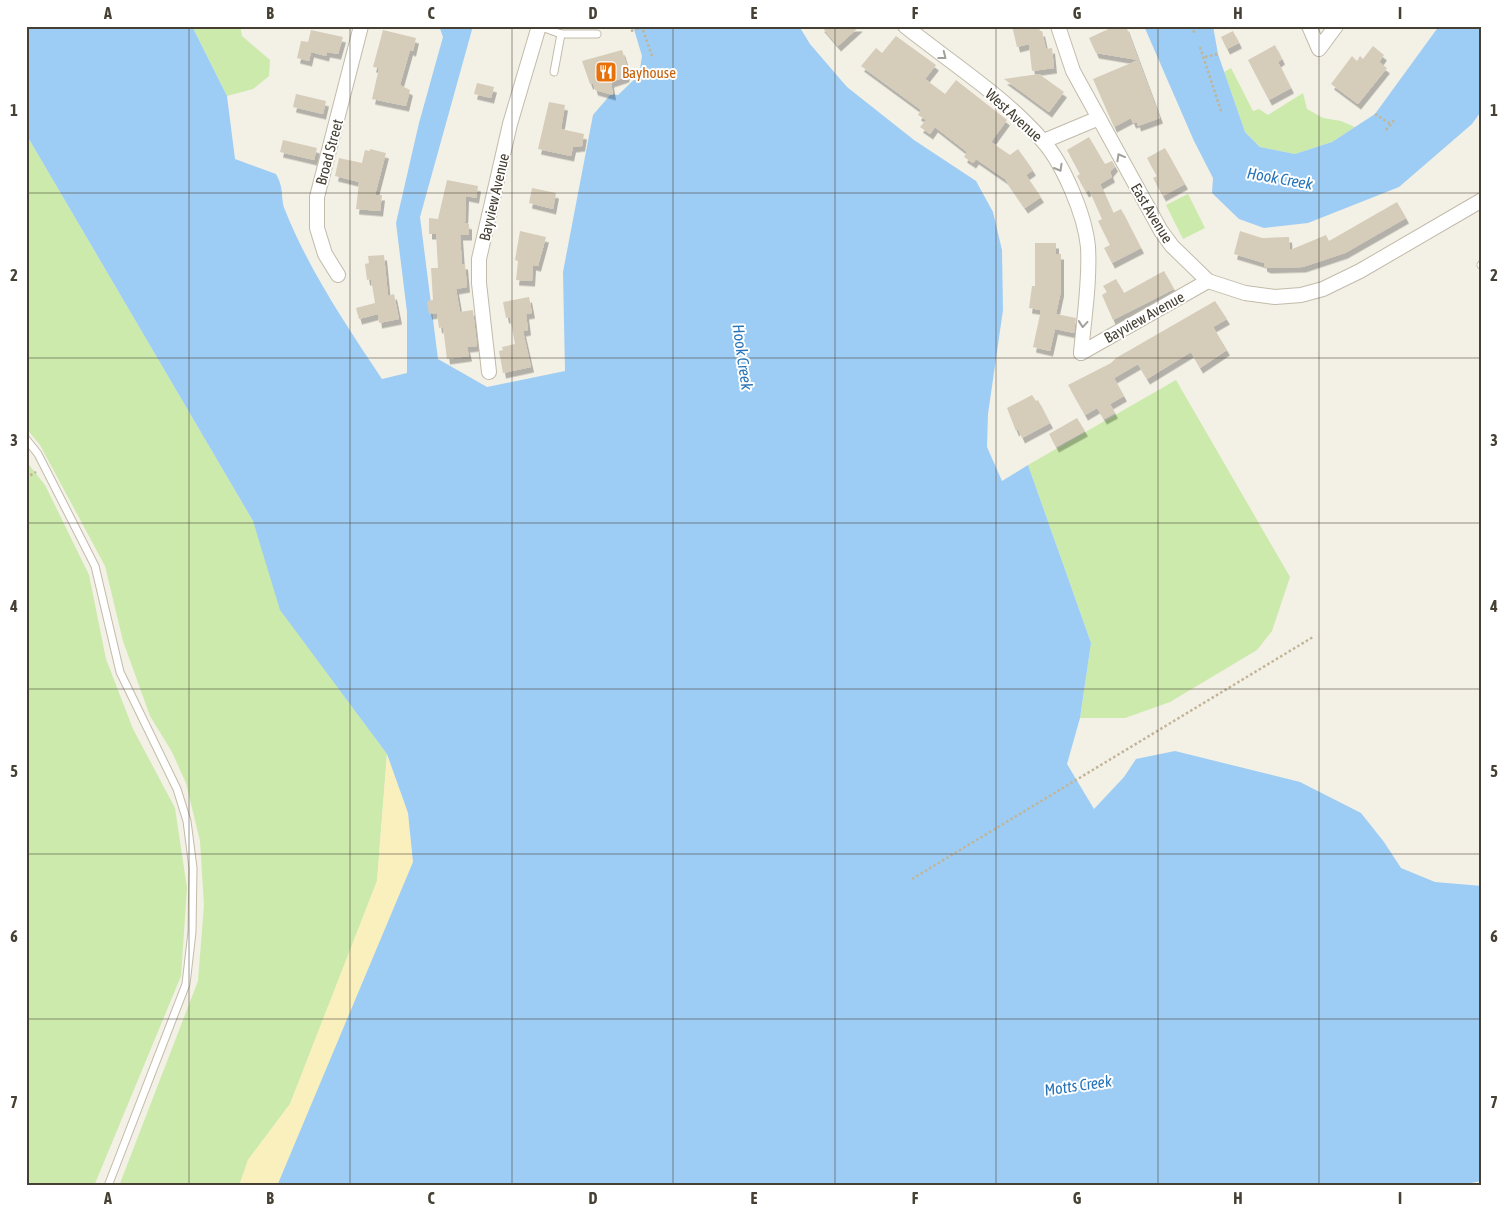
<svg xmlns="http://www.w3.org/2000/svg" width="1508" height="1212" font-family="'Asap Condensed',sans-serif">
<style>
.green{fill:#cbeaab}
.sand{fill:#faf0be}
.water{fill:#9dcdf4}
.building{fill:#d6ccba;filter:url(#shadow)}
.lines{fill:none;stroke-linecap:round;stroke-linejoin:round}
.lane-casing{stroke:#c2bbaa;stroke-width:9}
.street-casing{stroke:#c2bbaa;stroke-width:16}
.path{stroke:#c2b597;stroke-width:2.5;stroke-dasharray:2.5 2.5;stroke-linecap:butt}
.lane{stroke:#fff;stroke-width:7}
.street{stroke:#fff;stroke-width:14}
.oneway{stroke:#a2a09a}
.grid{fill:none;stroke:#464034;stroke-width:1;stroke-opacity:0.55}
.labels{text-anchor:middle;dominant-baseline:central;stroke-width:4;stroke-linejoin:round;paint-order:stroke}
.food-label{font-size:15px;fill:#c56008;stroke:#fff;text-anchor:start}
.street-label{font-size:15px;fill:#464034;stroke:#fff}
.water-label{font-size:16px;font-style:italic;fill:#2774b8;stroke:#fff}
.neatline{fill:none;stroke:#464034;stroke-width:2}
.grid-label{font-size:16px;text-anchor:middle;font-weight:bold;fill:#464034}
</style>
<defs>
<filter id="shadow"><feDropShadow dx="3" dy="5.5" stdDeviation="0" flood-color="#0004"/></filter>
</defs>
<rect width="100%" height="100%" fill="#f3f0e5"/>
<!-- green -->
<g class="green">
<polygon points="192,26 240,26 242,36 270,60 269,76 253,89 227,96"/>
<polygon points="1231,68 1253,111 1259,109 1268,115 1303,93 1307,109 1323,118 1341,121 1355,127 1332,142 1295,154 1260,147 1245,132 1224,72"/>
<polygon points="26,134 253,521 285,616 387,754 377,881 290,1104 248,1160 239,1186 119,1186 198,981 204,905 200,841 186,783 172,752 150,716 123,641 105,566 40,445 26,428"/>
<polygon points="1188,194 1205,228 1183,239 1166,205"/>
<polygon points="1176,380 1290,577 1272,631 1257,650 1170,702 1125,718 1080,718 1091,643 1028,465"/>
<polygon points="26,461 45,485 89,575 106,659 133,729 175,808 187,888 181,976 94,1186 26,1186"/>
</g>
<!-- sand -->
<polygon class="sand" points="387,754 408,813 413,862 280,1186 239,1186 248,1160 290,1104 377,881"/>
<!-- water -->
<g class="water">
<path d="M26 26H192L227 96 235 159 276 174C285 190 280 198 285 210 309 270 346 325 382 379L407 373V312L396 223 419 123 443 37 439 26H473L420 217 438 359 487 387 565 371 563 272 593 115 611 94 618 95 639 75 642 56 633 26H799L810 44 847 87 914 140 976 181 993 212 1002 250 1003 310 988 414 987 447 1002 481 1028 465 1091 643 1080 718 1067 764 1094 809 1124 777 1136 759 1175 751 1300 782 1361 813 1384 842 1401 868 1435 882 1482 886V1181L1454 1186H277L413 862 408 813 387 754 280 610 253 521 26 134Z"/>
<polygon points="1144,26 1213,26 1218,54 1245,132 1260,147 1295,154 1332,142 1375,114 1439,26 1482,26 1482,110 1472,124 1399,187 1308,223 1264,228 1239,219 1212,193 1213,178 1194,141"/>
</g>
<!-- building -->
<g class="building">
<polygon points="821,26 860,26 838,46"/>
<polygon points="1012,26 1039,26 1040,31 1042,31 1046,49 1052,48 1054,68 1032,71 1029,44 1017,47"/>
<polygon points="1115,26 1126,26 1160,118 1138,126 1137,122 1133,123 1131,118 1114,127 1093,79 1138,60 1096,53 1089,38"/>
<polygon points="311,30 343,37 338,54 327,52 326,56 311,52 309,61 297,58 301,41 308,42"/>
<polygon points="383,30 416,38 413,51 410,50 400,85 410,90 406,106 372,99 379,68 373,67"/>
<polygon points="1233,31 1239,43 1227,49 1221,37"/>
<polygon points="896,36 936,65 925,79 945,94 956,80 1007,120 991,142 1010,155 1018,149 1033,170 1026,175 1041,197 1025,208 1005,179 976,159 973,163 964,157 967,152 935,127 930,134 920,127 926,120 918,115 921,110 861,66 876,48 882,53"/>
<polygon points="1275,45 1282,59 1278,62 1291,88 1269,100 1248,60"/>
<polygon points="1373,46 1384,55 1379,62 1387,68 1358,104 1331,84 1352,56 1357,61 1360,56 1363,59"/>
<polygon points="622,50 628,69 626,77 611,82 613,95 595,90 593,83 590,84 582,61"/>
<polygon points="1039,74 1064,92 1049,112 1004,79"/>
<polygon points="477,83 494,87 491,98 474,94"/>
<polygon points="296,94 326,101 323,114 293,107"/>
<polygon points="549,102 565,105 561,129 584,134 582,146 573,147 571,156 538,149"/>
<polygon points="1089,137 1103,161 1105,164 1112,161 1115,166 1110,172 1112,177 1100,184 1113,213 1121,209 1141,248 1112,263 1104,248 1110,245 1098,221 1102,219 1089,190 1086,192 1077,176 1080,174 1067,150"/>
<polygon points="283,140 317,148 314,160 280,152"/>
<polygon points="1165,148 1185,184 1163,196 1153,178 1157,176 1147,158"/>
<polygon points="370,149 386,153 375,195 382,195 380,211 356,209 359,182 335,176 339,158 362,163 365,150 370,151"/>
<polygon points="447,180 478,186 476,198 466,196 465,223 469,224 469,235 460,235 462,264 465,264 467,287 456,289 460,312 473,310 477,346 467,347 469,356 447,359 443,327 439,328 437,313 429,314 427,301 433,300 431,268 438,268 436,234 429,234 429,218 438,219"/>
<polygon points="532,188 556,193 553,209 529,203"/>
<polygon points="1397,202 1406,218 1345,253 1303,267 1268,268 1264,266 1264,263 1234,254 1240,231 1262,238 1289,237 1290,250 1326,235 1329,241"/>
<polygon points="520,231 546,237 538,266 533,265 532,281 516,280 518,261 515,260"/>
<polygon points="1035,243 1056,243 1056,254 1061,254 1061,291 1056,314 1076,318 1074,333 1055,329 1050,351 1033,347 1041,310 1029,308 1032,286 1035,286"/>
<polygon points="384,255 388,296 394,294 399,319 379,323 378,314 359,319 356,308 375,303 371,279 367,280 365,264 369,263 368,256"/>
<polygon points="1164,271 1174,289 1113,320 1102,295 1107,292 1103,286 1116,279 1124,293"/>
<polygon points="529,297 532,313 526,314 528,330 523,331 531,367 503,373 499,351 503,350 502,347 515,344 510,317 506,318 503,302"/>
<polygon points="1215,301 1227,319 1213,327 1227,350 1200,368 1191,352 1147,379 1138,364 1114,378 1124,396 1110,404 1115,413 1104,419 1097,408 1085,415 1068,385 1111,363 1116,358"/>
<polygon points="1032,395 1036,401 1038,400 1050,423 1022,438 1018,429 1016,431 1007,408"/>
<polygon points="1077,418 1085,431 1056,447 1049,434"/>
</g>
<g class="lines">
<!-- lane casing -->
<g class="lane-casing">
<g id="lane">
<polyline points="539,26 561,34 554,72"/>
<polyline points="561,34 597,34"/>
<polyline points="1481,265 1482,264"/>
<polyline points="26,439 38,454 95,566 120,672 177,789 187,821 193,868 192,932 186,984 108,1186"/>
</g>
</g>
<!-- street casing -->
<g class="street-casing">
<g id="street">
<path d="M905 26C950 62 1005 97 1042 140 1063 163 1085 215 1088 247 1090 282 1084 318 1081 353"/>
<polyline points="1058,26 1073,71 1161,231 1172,246 1208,281 1245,293 1275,297 1301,295 1323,289 1360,271 1482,200"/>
<polyline points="1309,26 1319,49 1336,26"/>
<polyline points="1044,141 1099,118"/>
<polyline points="338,275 325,254 317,228 317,197 361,26"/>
<polyline points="1081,353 1208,281"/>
<polyline points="489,372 479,283 479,259 510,124 539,26"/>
</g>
</g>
<!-- path -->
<g class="path">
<polyline points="1191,26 1195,34"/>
<polyline points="631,31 642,27 652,56"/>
<polyline points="1200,47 1221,111"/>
<polyline points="1205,57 1218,54"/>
<polyline points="1375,114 1392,125"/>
<polyline points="1386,130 1395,119"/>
<polyline points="26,478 36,472"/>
<polyline points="912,879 1313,637"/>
</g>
<!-- lane -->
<use href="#lane" class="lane"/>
<!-- street -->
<use href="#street" class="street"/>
</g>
<!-- one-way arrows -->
<defs><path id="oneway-chevron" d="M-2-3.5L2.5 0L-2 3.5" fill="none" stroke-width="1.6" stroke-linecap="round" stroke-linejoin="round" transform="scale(1.25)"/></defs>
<g class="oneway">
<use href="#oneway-chevron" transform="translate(943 56) rotate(38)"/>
<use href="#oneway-chevron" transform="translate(1120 157) rotate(-119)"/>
<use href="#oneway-chevron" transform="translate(1059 168) rotate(60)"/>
<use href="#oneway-chevron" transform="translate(1083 324) rotate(95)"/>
</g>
<!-- grid -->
<path class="grid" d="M189 26V1186M350 26V1186M512 26V1186M673 26V1186M835 26V1186M996 26V1186M1158 26V1186M1319 26V1186M26 193H1482M26 358H1482M26 523H1482M26 689H1482M26 854H1482M26 1019H1482"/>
<!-- icons -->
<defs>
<g id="restaurant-square" transform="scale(1.125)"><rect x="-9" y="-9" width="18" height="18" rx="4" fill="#e8710a" stroke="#fff"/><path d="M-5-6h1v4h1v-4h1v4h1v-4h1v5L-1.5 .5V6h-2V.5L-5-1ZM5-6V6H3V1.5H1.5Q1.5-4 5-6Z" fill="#fff"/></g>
</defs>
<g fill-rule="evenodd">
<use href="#restaurant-square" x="606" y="72"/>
</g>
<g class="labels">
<!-- food labels -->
<g class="food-label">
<text x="622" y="72">Bayhouse</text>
</g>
<!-- street labels -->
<g class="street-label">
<text transform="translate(1014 115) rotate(42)">West Avenue</text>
<text transform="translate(329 152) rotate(-75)">Broad Street</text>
<text transform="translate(494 197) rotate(-77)">Bayview Avenue</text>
<text transform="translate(1152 213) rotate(59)">East Avenue</text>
<text transform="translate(1144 317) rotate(-29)">Bayview Avenue</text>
</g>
<!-- water labels -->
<g class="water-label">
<text transform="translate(1280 178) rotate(10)">Hook Creek</text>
<text transform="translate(743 357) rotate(82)">Hook Creek</text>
<text transform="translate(1078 1085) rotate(-8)">Motts Creek</text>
</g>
</g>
<!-- border -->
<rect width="1508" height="1212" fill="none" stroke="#ffffff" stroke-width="55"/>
<rect x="28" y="28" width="1452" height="1156" class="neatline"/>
<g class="grid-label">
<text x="108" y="19">A</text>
<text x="270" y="19">B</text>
<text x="431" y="19">C</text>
<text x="593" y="19">D</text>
<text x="754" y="19">E</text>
<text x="915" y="19">F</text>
<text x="1077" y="19">G</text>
<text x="1238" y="19">H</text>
<text x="1400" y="19">I</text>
<text x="14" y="116">1</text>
<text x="1494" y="116">1</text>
<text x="14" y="281">2</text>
<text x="1494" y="281">2</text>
<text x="14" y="446">3</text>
<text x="1494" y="446">3</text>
<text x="14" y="612">4</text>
<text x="1494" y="612">4</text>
<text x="14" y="777">5</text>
<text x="1494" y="777">5</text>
<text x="14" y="942">6</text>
<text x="1494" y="942">6</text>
<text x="14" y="1108">7</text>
<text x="1494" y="1108">7</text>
<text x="108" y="1204">A</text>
<text x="270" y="1204">B</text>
<text x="431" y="1204">C</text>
<text x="593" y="1204">D</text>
<text x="754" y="1204">E</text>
<text x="915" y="1204">F</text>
<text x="1077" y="1204">G</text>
<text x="1238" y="1204">H</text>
<text x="1400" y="1204">I</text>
</g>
</svg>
